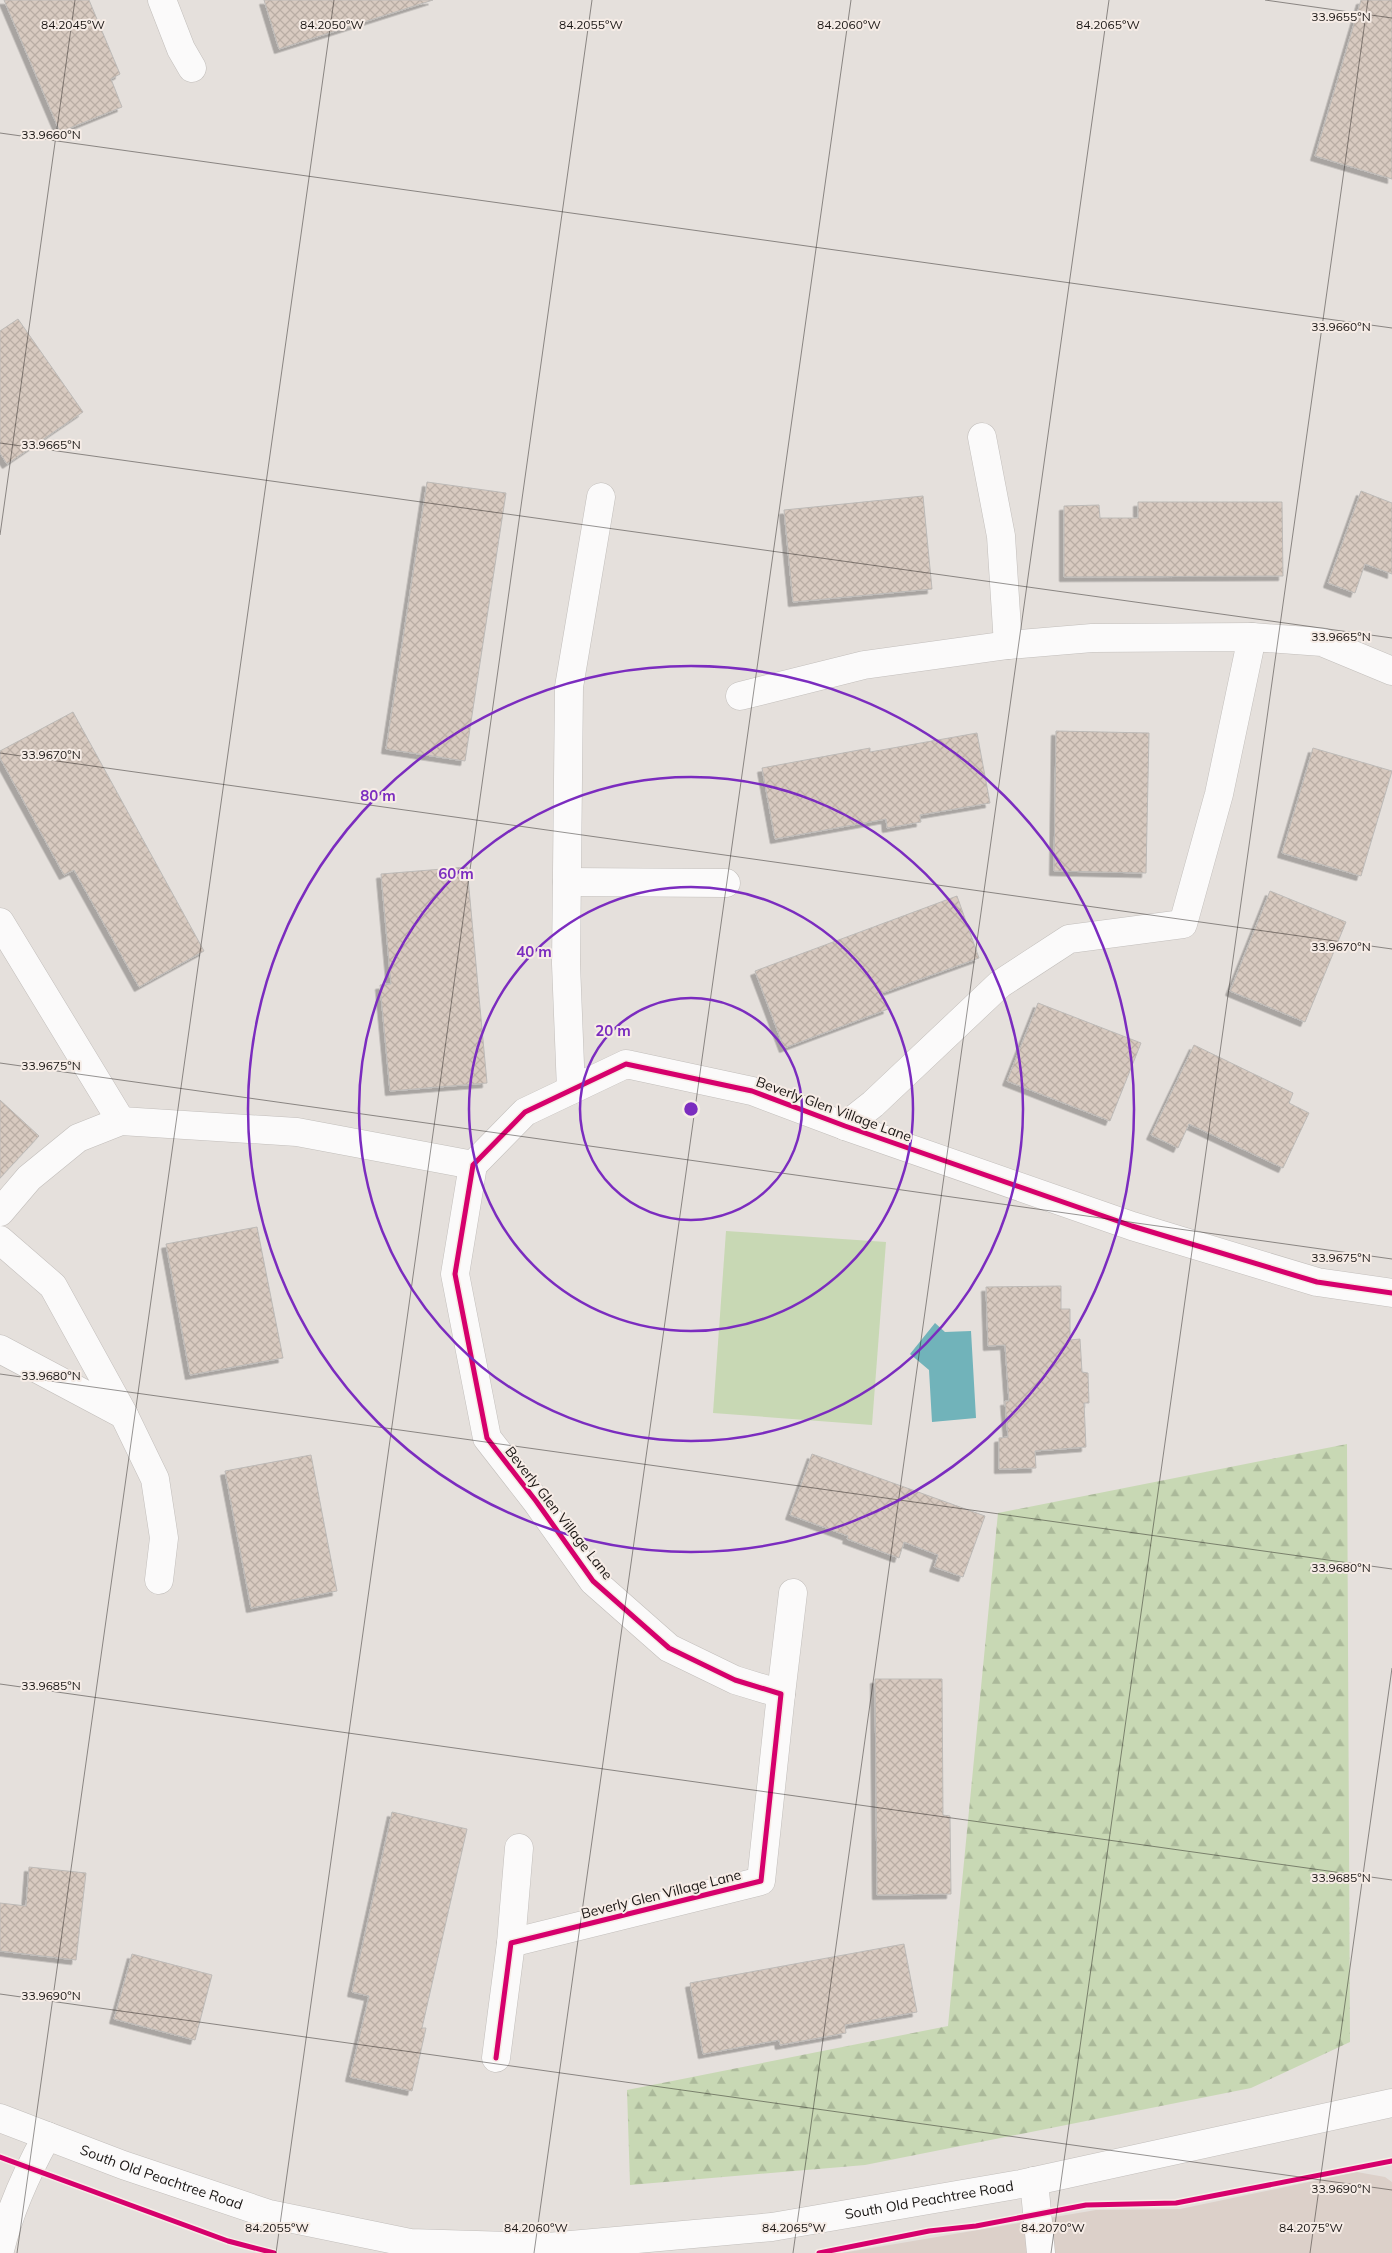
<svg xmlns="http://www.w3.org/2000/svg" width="1392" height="2253" font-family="Mulish,sans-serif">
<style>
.built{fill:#dcd0c9}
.green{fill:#c8d8b4}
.forest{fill:url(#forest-firs)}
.water{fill:#71b3ba}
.building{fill:url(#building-cross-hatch);stroke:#bdbab7;filter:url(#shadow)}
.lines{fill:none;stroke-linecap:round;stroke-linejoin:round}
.minor-casing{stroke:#c2bebb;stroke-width:29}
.minor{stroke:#fbfafa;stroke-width:28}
.cycleway-casing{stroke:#f6ece6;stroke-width:8}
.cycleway{stroke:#d6006c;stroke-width:5}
.ticks{fill:none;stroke:#1a1614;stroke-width:1;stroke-opacity:0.45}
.ring{fill:none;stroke:#7b2cbf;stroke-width:2.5}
.labels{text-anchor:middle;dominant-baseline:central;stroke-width:4;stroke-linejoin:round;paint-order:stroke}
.street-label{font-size:14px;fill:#1a1614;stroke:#f6ece6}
.ticks-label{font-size:12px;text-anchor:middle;fill:#1a1614;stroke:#f6ece6;stroke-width:4;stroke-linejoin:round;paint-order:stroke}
.centre{fill:#7b2cbf;stroke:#f6ece6;stroke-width:2.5}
.ring-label{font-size:15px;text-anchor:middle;font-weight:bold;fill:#7b2cbf;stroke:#f6ece6;stroke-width:4;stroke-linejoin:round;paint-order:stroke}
</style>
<defs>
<pattern id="forest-firs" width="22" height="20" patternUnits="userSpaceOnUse" patternTransform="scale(1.25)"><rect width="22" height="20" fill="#c8d8b4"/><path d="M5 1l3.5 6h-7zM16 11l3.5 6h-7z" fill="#abb99a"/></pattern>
<pattern id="building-cross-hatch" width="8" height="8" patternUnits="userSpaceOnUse" patternTransform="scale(1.25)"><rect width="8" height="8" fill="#d8cac0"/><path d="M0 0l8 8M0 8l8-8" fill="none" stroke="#b9ada4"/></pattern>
<filter id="shadow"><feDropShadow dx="-4.5" dy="4.5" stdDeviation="0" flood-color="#0004"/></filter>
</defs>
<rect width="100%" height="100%" fill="#e5e0dc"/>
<!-- built -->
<polygon class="built" points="1357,2172 1385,2177 1392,2182 1392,2253 842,2253 1096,2210 1180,2209"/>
<!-- green -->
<polygon class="green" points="726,1231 886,1242 872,1425 713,1413"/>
<!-- forest -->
<polygon class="forest" points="1347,1444 1350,2042 1251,2088 865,2165 630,2185 627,2090 948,2026 998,1513"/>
<!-- water -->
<polygon class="water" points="935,1323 945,1332 971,1331 976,1418 932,1422 929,1370 910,1354"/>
<!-- building -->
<g class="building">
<polygon points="4,0 89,0 120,74 111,79 122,107 60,132"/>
<polygon points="264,0 433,0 279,49"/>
<polygon points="1361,0 1392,0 1392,179 1315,156"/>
<polygon points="18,319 83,412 7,464 0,453 0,331"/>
<polygon points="427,482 506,493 465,761 386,749"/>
<polygon points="1361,491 1392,503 1392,574 1365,564 1355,593 1328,583"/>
<polygon points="923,496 932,589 793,602 784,510"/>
<polygon points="1138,502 1282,502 1283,576 1064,577 1064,506 1099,505 1100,518 1138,518"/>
<polygon points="73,712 204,951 139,987 74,870 64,875 0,758 0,751"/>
<polygon points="1056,731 1149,733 1146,873 1054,871"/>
<polygon points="977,733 990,803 920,815 921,822 887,828 886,819 775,839 762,768 870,748 870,752"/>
<polygon points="1313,748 1392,771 1361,876 1282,853"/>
<polygon points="467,867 487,1083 390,1091 380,985 391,984 381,874"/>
<polygon points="1270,891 1346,922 1305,1022 1230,991"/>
<polygon points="957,896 979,958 882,993 888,1009 784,1048 755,971"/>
<polygon points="1038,1003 1141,1043 1110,1121 1007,1081"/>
<polygon points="1194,1045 1293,1093 1289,1103 1309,1113 1283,1168 1189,1124 1178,1148 1151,1135"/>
<polygon points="0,1100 39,1136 0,1178"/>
<polygon points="257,1227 283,1358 190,1375 166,1244"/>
<polygon points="1061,1286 1061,1309 1070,1309 1070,1340 1080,1339 1082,1372 1088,1373 1089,1403 1084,1403 1086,1447 1035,1451 1036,1468 999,1469 999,1438 1008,1437 1005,1401 1009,1401 1005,1345 988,1346 986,1287"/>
<polygon points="812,1454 985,1516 963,1577 934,1567 938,1555 904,1542 899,1558 847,1539 848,1536 790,1515"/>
<polygon points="311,1455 337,1591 251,1608 225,1471"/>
<polygon points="875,1679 942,1679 943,1815 950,1816 951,1894 877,1895"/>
<polygon points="392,1812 467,1829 422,2028 426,2028 412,2091 350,2077 369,1996 352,1992"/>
<polygon points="29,1867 86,1873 76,1960 0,1951 0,1903 26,1906"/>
<polygon points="904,1944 917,2012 845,2025 846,2033 780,2045 779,2040 703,2054 690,1983"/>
<polygon points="132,1954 212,1975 195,2040 114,2019"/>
</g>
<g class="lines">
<!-- minor casing -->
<g class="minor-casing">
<g id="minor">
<polyline points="162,0 181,49 192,68"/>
<polyline points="982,437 1001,536 1008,645"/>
<polyline points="740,696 864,665 1008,645 1092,638 1252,637 1322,642 1392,671"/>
<polyline points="567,882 726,883"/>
<polyline points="0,922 121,1121"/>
<polyline points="571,1090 566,964 569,687 601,497"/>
<polyline points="845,1126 873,1104 1000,984 1069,939 1183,924 1219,794 1252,637"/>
<polyline points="0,1212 29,1178 78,1138 121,1121 297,1132 473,1165"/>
<polyline points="0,1240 53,1286 124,1415 155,1479 164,1538 159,1580"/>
<polyline points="0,1349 124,1415"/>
<polyline points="781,1694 793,1593"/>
<polyline points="511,1943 519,1848"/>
<polyline points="496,2058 511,1943 761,1881 781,1694 735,1680 669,1648 593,1581 536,1501 487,1438 455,1274 473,1165 525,1112 626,1064 752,1091 845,1126 1132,1226 1317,1282 1392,1293"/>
<path id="s1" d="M0 2118 123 2165 269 2214 410 2243 548 2247 772 2227 1021 2184 1392 2103"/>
<polyline points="1034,2181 1041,2253"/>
<path d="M0 2250C10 2209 27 2172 47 2136"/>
</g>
</g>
<!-- minor -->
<use href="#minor" class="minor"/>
<!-- cycleway casing -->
<g class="cycleway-casing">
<g id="cycleway">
<polyline points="496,2058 511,1943 761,1881 781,1694 735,1680 669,1648 593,1581 536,1501 487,1438 455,1274 473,1165 525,1112 626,1064 752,1091 845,1126 1132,1226 1317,1282 1392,1293"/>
<polyline points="0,2157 228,2241 274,2253"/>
<polyline points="819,2253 929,2231 976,2226 1086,2205 1176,2203 1392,2161"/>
</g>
</g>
<!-- cycleway -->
<use href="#cycleway" class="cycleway"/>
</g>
<!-- ticks -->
<path class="ticks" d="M1265 0 1392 18M0 133 1392 328M0 443 1392 638M0 535 75 0M0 753 1392 949M0 1063 1392 1259M0 1374 1392 1569M0 1684 1392 1880M0 1994 1392 2190M17 2253 334 0M276 2253 592 0M534 2253 851 0M793 2253 1109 0M1051 2253 1368 0M1310 2253 1392 1668"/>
<!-- distance rings -->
<g class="ring">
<circle cx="691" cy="1109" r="111"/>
<circle cx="691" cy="1109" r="222"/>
<circle cx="691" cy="1109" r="332"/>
<circle cx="691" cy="1109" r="443"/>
</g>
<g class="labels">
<!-- street labels -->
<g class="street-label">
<text transform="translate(834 1109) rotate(20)">Beverly Glen Village Lane</text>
<text transform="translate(559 1513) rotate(52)">Beverly Glen Village Lane</text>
<text transform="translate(661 1894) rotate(-14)">Beverly Glen Village Lane</text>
<text stroke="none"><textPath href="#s1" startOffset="172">South Old Peachtree Road</textPath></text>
<text stroke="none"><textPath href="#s1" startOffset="952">South Old Peachtree Road</textPath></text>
</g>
</g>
<g class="ticks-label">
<text x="1341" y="21">33.9655°N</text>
<text x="73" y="29">84.2045°W</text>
<text x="332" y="29">84.2050°W</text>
<text x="591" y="29">84.2055°W</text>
<text x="849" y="29">84.2060°W</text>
<text x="1108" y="29">84.2065°W</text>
<text x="51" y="139">33.9660°N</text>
<text x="1341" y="331">33.9660°N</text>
<text x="51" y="449">33.9665°N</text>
<text x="1341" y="641">33.9665°N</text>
<text x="51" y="759">33.9670°N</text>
<text x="1341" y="951">33.9670°N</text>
<text x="51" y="1070">33.9675°N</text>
<text x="1341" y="1262">33.9675°N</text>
<text x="51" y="1380">33.9680°N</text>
<text x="1341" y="1572">33.9680°N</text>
<text x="51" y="1690">33.9685°N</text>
<text x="1341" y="1882">33.9685°N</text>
<text x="51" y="2000">33.9690°N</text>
<text x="1341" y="2193">33.9690°N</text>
<text x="277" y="2232">84.2055°W</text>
<text x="536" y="2232">84.2060°W</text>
<text x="794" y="2232">84.2065°W</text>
<text x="1053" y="2232">84.2070°W</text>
<text x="1311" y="2232">84.2075°W</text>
</g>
<circle cx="691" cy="1109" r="8" class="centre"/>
<g class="ring-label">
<text x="378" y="801">80 m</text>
<text x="456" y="879">60 m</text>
<text x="534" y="957">40 m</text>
<text x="613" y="1036">20 m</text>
</g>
</svg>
